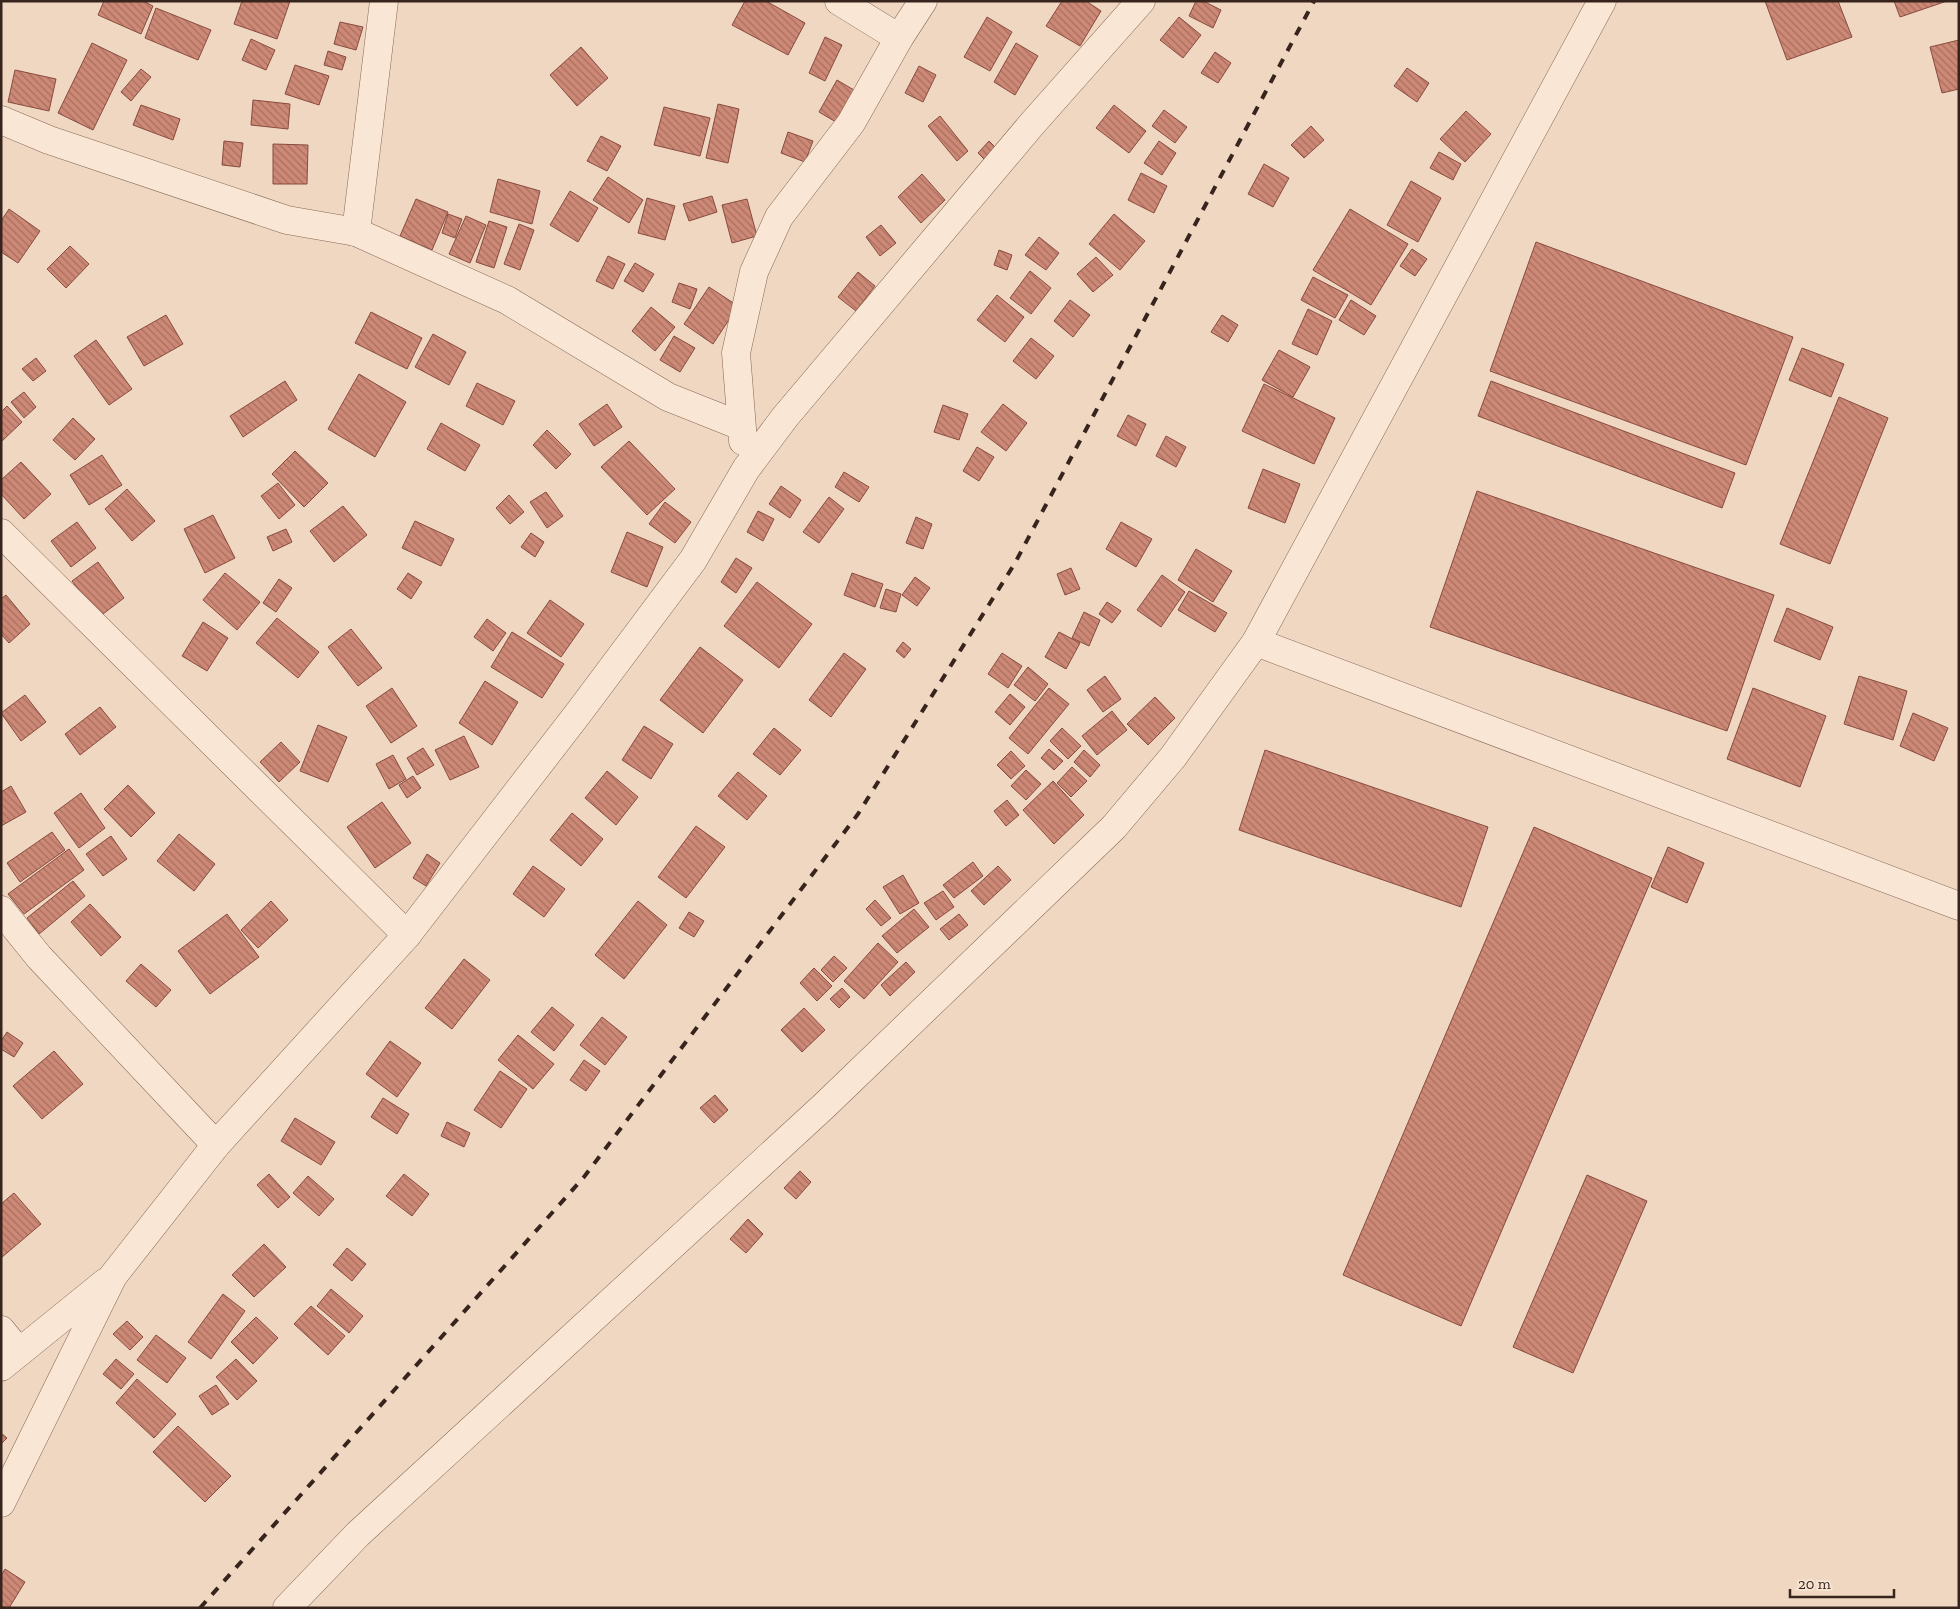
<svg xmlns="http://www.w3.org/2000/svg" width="1960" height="1609" font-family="'Zilla Slab',serif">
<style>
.building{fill:url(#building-back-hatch);stroke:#884b3e}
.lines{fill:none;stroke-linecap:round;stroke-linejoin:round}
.minor-casing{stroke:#886858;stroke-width:29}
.tertiary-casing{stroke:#886858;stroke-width:29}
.minor{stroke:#f9e6d4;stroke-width:28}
.tertiary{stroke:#f9e6d4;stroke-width:28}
.rail{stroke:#37241d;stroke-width:4;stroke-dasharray:9 9;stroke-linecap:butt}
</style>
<defs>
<pattern id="building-back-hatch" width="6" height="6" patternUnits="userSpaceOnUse" patternTransform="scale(1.25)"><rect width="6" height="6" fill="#cd8876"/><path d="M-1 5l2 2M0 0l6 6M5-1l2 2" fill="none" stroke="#a76f60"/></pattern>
</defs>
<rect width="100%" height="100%" fill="#efd7c1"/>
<!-- building -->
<g class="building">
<polygon points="104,1 143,1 153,6 141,34 98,15"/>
<polygon points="242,1 290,1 277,39 234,24"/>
<polygon points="745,1 766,1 805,23 788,55 732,25"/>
<polygon points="1062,1 1086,1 1101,11 1080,46 1046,26"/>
<polygon points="1196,1 1203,1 1221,10 1213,28 1189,16"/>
<polygon points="1765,1 1838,1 1852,37 1787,60"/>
<polygon points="1894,1 1947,1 1900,17"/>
<polygon points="156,8 211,30 198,60 145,38"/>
<polygon points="987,17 1012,32 990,71 964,57"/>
<polygon points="1179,17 1201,35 1183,58 1160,40"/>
<polygon points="340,22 363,27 356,50 334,44"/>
<polygon points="825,37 842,45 825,81 809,73"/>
<polygon points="251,39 275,50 266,70 242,60"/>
<polygon points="1959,40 1959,89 1942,93 1930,47"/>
<polygon points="92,43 127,60 93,130 58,113"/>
<polygon points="1016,43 1038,56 1015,95 994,82"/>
<polygon points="581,47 608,78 577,106 550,75"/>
<polygon points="328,51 346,57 342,70 324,65"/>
<polygon points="1215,52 1231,63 1218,83 1201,73"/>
<polygon points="295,65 329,76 319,105 285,94"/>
<polygon points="919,66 936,75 923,102 905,93"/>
<polygon points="1407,68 1429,83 1417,102 1394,86"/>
<polygon points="141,69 151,77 131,101 121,92"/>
<polygon points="15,70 56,79 49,111 8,102"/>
<polygon points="837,80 859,93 841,125 819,112"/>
<polygon points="253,100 290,104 288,129 251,125"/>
<polygon points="718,104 739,109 728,163 706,158"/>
<polygon points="141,105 180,119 173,140 133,125"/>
<polygon points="1114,105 1146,131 1129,153 1096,128"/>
<polygon points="664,107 710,118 700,156 654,145"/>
<polygon points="1164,110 1187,127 1175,143 1152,126"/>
<polygon points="1466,111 1491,134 1465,162 1440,139"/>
<polygon points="940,116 968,151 957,161 928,126"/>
<polygon points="1311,126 1324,140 1304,158 1291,145"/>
<polygon points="788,132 813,141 805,162 781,153"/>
<polygon points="601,136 621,146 607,171 587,161"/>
<polygon points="224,141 243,143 240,167 222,165"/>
<polygon points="989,141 1001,153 990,165 978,153"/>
<polygon points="1159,141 1176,153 1162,175 1144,163"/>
<polygon points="273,144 308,145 307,184 273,184"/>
<polygon points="1439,152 1461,164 1453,180 1430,168"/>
<polygon points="1264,164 1289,178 1273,207 1248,194"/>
<polygon points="1141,173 1167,186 1154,213 1128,200"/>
<polygon points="922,174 945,200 921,223 898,197"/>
<polygon points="608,177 643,200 629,223 593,200"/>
<polygon points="498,179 540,191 532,224 490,212"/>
<polygon points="1411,181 1441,198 1418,242 1387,225"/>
<polygon points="570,191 598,208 578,242 550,225"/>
<polygon points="712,196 717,212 689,221 683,204"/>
<polygon points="647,198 675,206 665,240 638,233"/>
<polygon points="416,199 448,212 432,250 400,236"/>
<polygon points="747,199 757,236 732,243 722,205"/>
<polygon points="9,209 40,231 18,263 1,252 1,221"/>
<polygon points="1350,209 1408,244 1371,305 1313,270"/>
<polygon points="448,214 462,219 455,238 442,233"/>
<polygon points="1114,214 1145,241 1120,270 1089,244"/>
<polygon points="466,216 486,225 470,263 449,254"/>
<polygon points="489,221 507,227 494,268 476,262"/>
<polygon points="519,224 534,230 520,270 504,264"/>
<polygon points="881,225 896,243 880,256 866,237"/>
<polygon points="1039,237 1059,253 1046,270 1025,255"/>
<polygon points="1536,242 1793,337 1746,465 1490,371"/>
<polygon points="70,246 89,264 66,288 47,269"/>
<polygon points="1412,249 1427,259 1415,276 1400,266"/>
<polygon points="999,250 1012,255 1007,270 994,265"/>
<polygon points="608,256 625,264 613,289 596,281"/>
<polygon points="1096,257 1113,275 1093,292 1077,274"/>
<polygon points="635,263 654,274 643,292 624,281"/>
<polygon points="1030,271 1051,288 1031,314 1010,298"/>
<polygon points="858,272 875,286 856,311 838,297"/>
<polygon points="1313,277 1348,295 1335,318 1301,300"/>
<polygon points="679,283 697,289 690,309 672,302"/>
<polygon points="709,287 738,306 713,344 684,324"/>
<polygon points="997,295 1024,317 1005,342 977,320"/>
<polygon points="1070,300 1090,315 1073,337 1054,321"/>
<polygon points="1351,300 1376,316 1364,335 1339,320"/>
<polygon points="651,307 675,327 655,351 632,331"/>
<polygon points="1308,309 1332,321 1317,355 1292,344"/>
<polygon points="371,312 422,338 407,369 355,343"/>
<polygon points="166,315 183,344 144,366 127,337"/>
<polygon points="1222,315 1238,325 1228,342 1211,332"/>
<polygon points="433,334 466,352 449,385 415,367"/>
<polygon points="674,336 695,348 680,372 660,360"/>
<polygon points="1031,338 1054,356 1036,379 1013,361"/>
<polygon points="96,340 132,389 109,405 74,356"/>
<polygon points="1802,348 1844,364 1831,397 1789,380"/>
<polygon points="1279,350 1310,367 1293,397 1262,380"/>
<polygon points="36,358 46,371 33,381 22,369"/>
<polygon points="359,374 406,402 375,457 328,429"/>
<polygon points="285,381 297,400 243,437 230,416"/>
<polygon points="1491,381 1735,473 1722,508 1478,416"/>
<polygon points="477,383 515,401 503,425 466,406"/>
<polygon points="1264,384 1335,418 1314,464 1242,431"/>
<polygon points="24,392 36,407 24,418 11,402"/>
<polygon points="1839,397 1888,418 1830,564 1780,544"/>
<polygon points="607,404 622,427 594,446 579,424"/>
<polygon points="1003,404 1027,423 1006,451 981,432"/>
<polygon points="943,405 968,414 959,440 934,432"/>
<polygon points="7,406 22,422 1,442 1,412"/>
<polygon points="1128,415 1146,424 1136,446 1117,436"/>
<polygon points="73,418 95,439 75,460 53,440"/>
<polygon points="441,423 480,445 465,471 427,449"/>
<polygon points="547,430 571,454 556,469 533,445"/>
<polygon points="1166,436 1186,447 1176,467 1156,456"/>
<polygon points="629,441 675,489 647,515 601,467"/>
<polygon points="977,447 994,457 979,481 963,471"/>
<polygon points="295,451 328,483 304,507 272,474"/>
<polygon points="102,455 122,485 89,505 70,475"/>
<polygon points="21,462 51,494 24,519 1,494 1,480"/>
<polygon points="1263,469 1300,484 1285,523 1248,508"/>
<polygon points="844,472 869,487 859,502 835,487"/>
<polygon points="278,483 295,505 279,519 261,496"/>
<polygon points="781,486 801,500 790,518 769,504"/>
<polygon points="127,489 155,521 132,541 105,509"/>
<polygon points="1477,491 1774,595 1727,731 1430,627"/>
<polygon points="546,492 563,516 547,528 530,502"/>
<polygon points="509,495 524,512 510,524 496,508"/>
<polygon points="829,497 844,509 819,543 803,532"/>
<polygon points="665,502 691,522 675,543 649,524"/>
<polygon points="343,506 367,535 334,562 310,531"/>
<polygon points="758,511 774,519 763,541 747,532"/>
<polygon points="213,515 235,558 205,573 184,529"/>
<polygon points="916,517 932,524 923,549 906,543"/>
<polygon points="415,521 454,539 441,566 402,548"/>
<polygon points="77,522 96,548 71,567 51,541"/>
<polygon points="1121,522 1152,539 1136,567 1106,549"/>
<polygon points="286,529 292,542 273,551 267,537"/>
<polygon points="627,532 663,547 647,587 611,572"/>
<polygon points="531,533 544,542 535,557 521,547"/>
<polygon points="1196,549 1232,571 1213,602 1178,580"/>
<polygon points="736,558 752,568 736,593 721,582"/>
<polygon points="98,562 124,598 99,617 72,581"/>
<polygon points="1071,568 1080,589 1065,595 1057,574"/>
<polygon points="225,573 260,602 237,630 203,600"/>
<polygon points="408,573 422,582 411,599 397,589"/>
<polygon points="852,573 883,584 875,607 844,595"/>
<polygon points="1162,575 1185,592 1161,627 1137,610"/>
<polygon points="915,577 930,588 917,606 902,595"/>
<polygon points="279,579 292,588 276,612 263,603"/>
<polygon points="757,582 812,624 779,668 724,626"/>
<polygon points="886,589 901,594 896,612 880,608"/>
<polygon points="1189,591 1227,613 1215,632 1178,610"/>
<polygon points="6,595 30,624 9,643 1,634 1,599"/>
<polygon points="550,600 584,624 561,657 527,633"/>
<polygon points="1107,602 1121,611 1112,623 1099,614"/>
<polygon points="1787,608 1833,627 1820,660 1774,641"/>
<polygon points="1084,612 1100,620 1089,646 1072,638"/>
<polygon points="277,618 319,652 298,678 256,643"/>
<polygon points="487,619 506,633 493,651 474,637"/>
<polygon points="203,622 228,638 207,671 182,656"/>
<polygon points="351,629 382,668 358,686 328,647"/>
<polygon points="512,632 564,664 542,698 491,667"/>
<polygon points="1059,632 1080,643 1066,669 1045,657"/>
<polygon points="903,642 911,649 904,658 896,651"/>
<polygon points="700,647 743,680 703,733 660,700"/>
<polygon points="844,653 866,669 831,717 809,700"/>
<polygon points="1002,653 1022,666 1008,688 988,674"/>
<polygon points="1028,667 1048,684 1035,701 1014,685"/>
<polygon points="1105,676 1121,699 1103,712 1087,690"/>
<polygon points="1859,676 1907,691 1893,740 1844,724"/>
<polygon points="485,681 518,702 492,745 459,723"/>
<polygon points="392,688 417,726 391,743 366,706"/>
<polygon points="1049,688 1069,704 1028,754 1009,738"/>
<polygon points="1753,688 1826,716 1800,787 1727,759"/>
<polygon points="1010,694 1025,707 1010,725 995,712"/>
<polygon points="25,695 46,722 21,741 1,713"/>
<polygon points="1155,697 1175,718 1148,745 1127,724"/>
<polygon points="100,707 116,727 80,755 65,734"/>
<polygon points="1112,711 1127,730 1097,755 1082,736"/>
<polygon points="1913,713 1948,728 1934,761 1900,746"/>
<polygon points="318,725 347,737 328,782 300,771"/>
<polygon points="644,726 673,744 651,779 622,760"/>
<polygon points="774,728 801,750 780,775 753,754"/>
<polygon points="1062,728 1081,746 1068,759 1050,741"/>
<polygon points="464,736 479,767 450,780 435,750"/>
<polygon points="281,742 300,762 279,782 260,762"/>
<polygon points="423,748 434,765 417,775 407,758"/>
<polygon points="1049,749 1063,761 1054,770 1041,758"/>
<polygon points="1084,750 1100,765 1090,777 1074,762"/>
<polygon points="1265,750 1488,827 1461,907 1239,830"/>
<polygon points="1011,751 1025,766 1011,779 997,765"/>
<polygon points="393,755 406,779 389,789 376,764"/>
<polygon points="1072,767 1087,781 1071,797 1057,783"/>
<polygon points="1026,770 1041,784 1026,800 1011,786"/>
<polygon points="607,771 638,797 616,825 585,798"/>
<polygon points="738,772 767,796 747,820 718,796"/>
<polygon points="413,776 421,788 407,798 399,785"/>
<polygon points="1053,781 1084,815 1054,844 1023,810"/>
<polygon points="128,785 155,813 131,837 104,809"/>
<polygon points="11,786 26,812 1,826 1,792"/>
<polygon points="81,793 105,828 79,848 54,813"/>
<polygon points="1007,800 1019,815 1006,826 994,811"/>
<polygon points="382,802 411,843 375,868 347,827"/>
<polygon points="572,813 603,839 581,866 550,840"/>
<polygon points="696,826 725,847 686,898 658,877"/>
<polygon points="1534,827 1652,878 1461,1326 1343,1275"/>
<polygon points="52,832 65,850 20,882 7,863"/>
<polygon points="179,834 215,864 194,891 157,861"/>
<polygon points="111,836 127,859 103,876 86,854"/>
<polygon points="1668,847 1704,863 1687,903 1651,887"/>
<polygon points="69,849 84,870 24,914 8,894"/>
<polygon points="427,854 440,863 426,886 413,878"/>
<polygon points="973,862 983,876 954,898 943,885"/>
<polygon points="533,866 565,889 544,917 513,894"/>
<polygon points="998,866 1011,880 984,905 971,891"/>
<polygon points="903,875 919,903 900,914 883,887"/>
<polygon points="73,881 85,896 39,934 27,918"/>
<polygon points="943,891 954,907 936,920 924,903"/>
<polygon points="875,900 891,918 881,926 866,909"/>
<polygon points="271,901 288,920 258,948 241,930"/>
<polygon points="638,901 667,925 624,979 595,955"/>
<polygon points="90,904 121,937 101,956 71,922"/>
<polygon points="914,909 929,927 897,953 882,936"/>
<polygon points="689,912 704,921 694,937 679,928"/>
<polygon points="227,914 259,957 210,994 178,951"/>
<polygon points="959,914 968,925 949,940 940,929"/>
<polygon points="878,943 898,962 864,999 844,981"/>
<polygon points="834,956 847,968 833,982 821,970"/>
<polygon points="464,959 490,980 452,1029 425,1008"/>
<polygon points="906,962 915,972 890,996 881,985"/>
<polygon points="141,964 171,990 156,1007 126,981"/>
<polygon points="814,968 832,986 817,1001 800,983"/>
<polygon points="842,988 850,997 839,1008 830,999"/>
<polygon points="552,1007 574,1025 554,1051 531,1032"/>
<polygon points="804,1008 825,1030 802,1052 781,1030"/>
<polygon points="602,1017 627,1037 605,1065 580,1045"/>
<polygon points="7,1032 23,1043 14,1057 1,1049 1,1041"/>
<polygon points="518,1035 554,1064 533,1089 498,1060"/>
<polygon points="390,1041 421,1063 397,1097 366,1074"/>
<polygon points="54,1051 83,1084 42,1119 13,1086"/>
<polygon points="584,1060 600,1071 586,1091 570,1080"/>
<polygon points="500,1071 527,1089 501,1128 474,1110"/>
<polygon points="715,1095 728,1110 714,1123 700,1108"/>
<polygon points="383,1098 409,1114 397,1134 371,1117"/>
<polygon points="295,1118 335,1142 321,1165 281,1141"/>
<polygon points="447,1122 470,1133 464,1147 441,1136"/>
<polygon points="800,1171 811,1182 796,1199 784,1188"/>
<polygon points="269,1174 290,1197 278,1208 257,1185"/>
<polygon points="404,1174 429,1194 412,1216 386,1196"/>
<polygon points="1587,1175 1647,1201 1573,1373 1513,1347"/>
<polygon points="308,1176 334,1199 319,1216 293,1193"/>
<polygon points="14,1193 41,1224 1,1258 1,1204"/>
<polygon points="748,1219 763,1234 746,1253 730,1239"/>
<polygon points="264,1244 286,1267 254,1297 232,1275"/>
<polygon points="347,1248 366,1264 352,1281 333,1265"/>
<polygon points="331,1289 363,1316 349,1333 317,1306"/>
<polygon points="223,1294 245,1311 211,1359 188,1342"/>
<polygon points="311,1306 345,1336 328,1355 294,1324"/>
<polygon points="256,1317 278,1338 253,1364 231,1342"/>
<polygon points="127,1321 143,1337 130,1350 113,1334"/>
<polygon points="156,1335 186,1358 167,1383 137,1360"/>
<polygon points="116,1359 134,1374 121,1389 103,1374"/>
<polygon points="236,1359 257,1381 237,1400 216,1377"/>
<polygon points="137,1379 176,1414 154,1438 116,1403"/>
<polygon points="216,1385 229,1404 212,1415 199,1396"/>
<polygon points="178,1426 231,1476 205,1502 153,1452"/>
<polygon points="1,1433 7,1438 1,1444"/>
<polygon points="5,1569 25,1582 9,1608 1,1606 1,1576"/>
</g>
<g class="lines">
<!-- minor casing -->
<g class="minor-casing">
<g id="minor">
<polyline points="839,1 899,38"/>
<polyline points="1,120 49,140 287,220 356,232 507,300 668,397 741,426"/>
<polyline points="356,232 384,1"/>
<polyline points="743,441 736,353 754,272 779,217 851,123 899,38 923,1"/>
<polyline points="1,533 407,935"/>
<polyline points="1,910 39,957 216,1145"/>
<polyline points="1,1330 19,1352"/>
<polyline points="1,1367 106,1282"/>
<polyline points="1,1503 113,1276 216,1145 407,935 580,711 693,560 746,469 785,417 1032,124 1141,1"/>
</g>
</g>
<!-- tertiary casing -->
<g class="tertiary-casing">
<g id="tertiary">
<polyline points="1256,642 1959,906"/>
<polyline points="287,1608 358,1534 824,1106 1114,827 1173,757 1256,642 1602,1"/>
</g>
</g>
<!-- minor -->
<use href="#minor" class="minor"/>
<!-- tertiary -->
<use href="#tertiary" class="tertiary"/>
<!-- rail -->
<polyline class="rail" points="200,1608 584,1177 858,814 1015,563 1314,1"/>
</g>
<!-- border -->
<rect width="1960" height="1609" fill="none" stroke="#37241d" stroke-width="5"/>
<!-- scale -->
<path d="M1790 1589v8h104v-8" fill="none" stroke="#37241d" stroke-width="2.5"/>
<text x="1798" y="1589" font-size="15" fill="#37241d" stroke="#f6e3d0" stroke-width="4" paint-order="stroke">20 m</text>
</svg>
